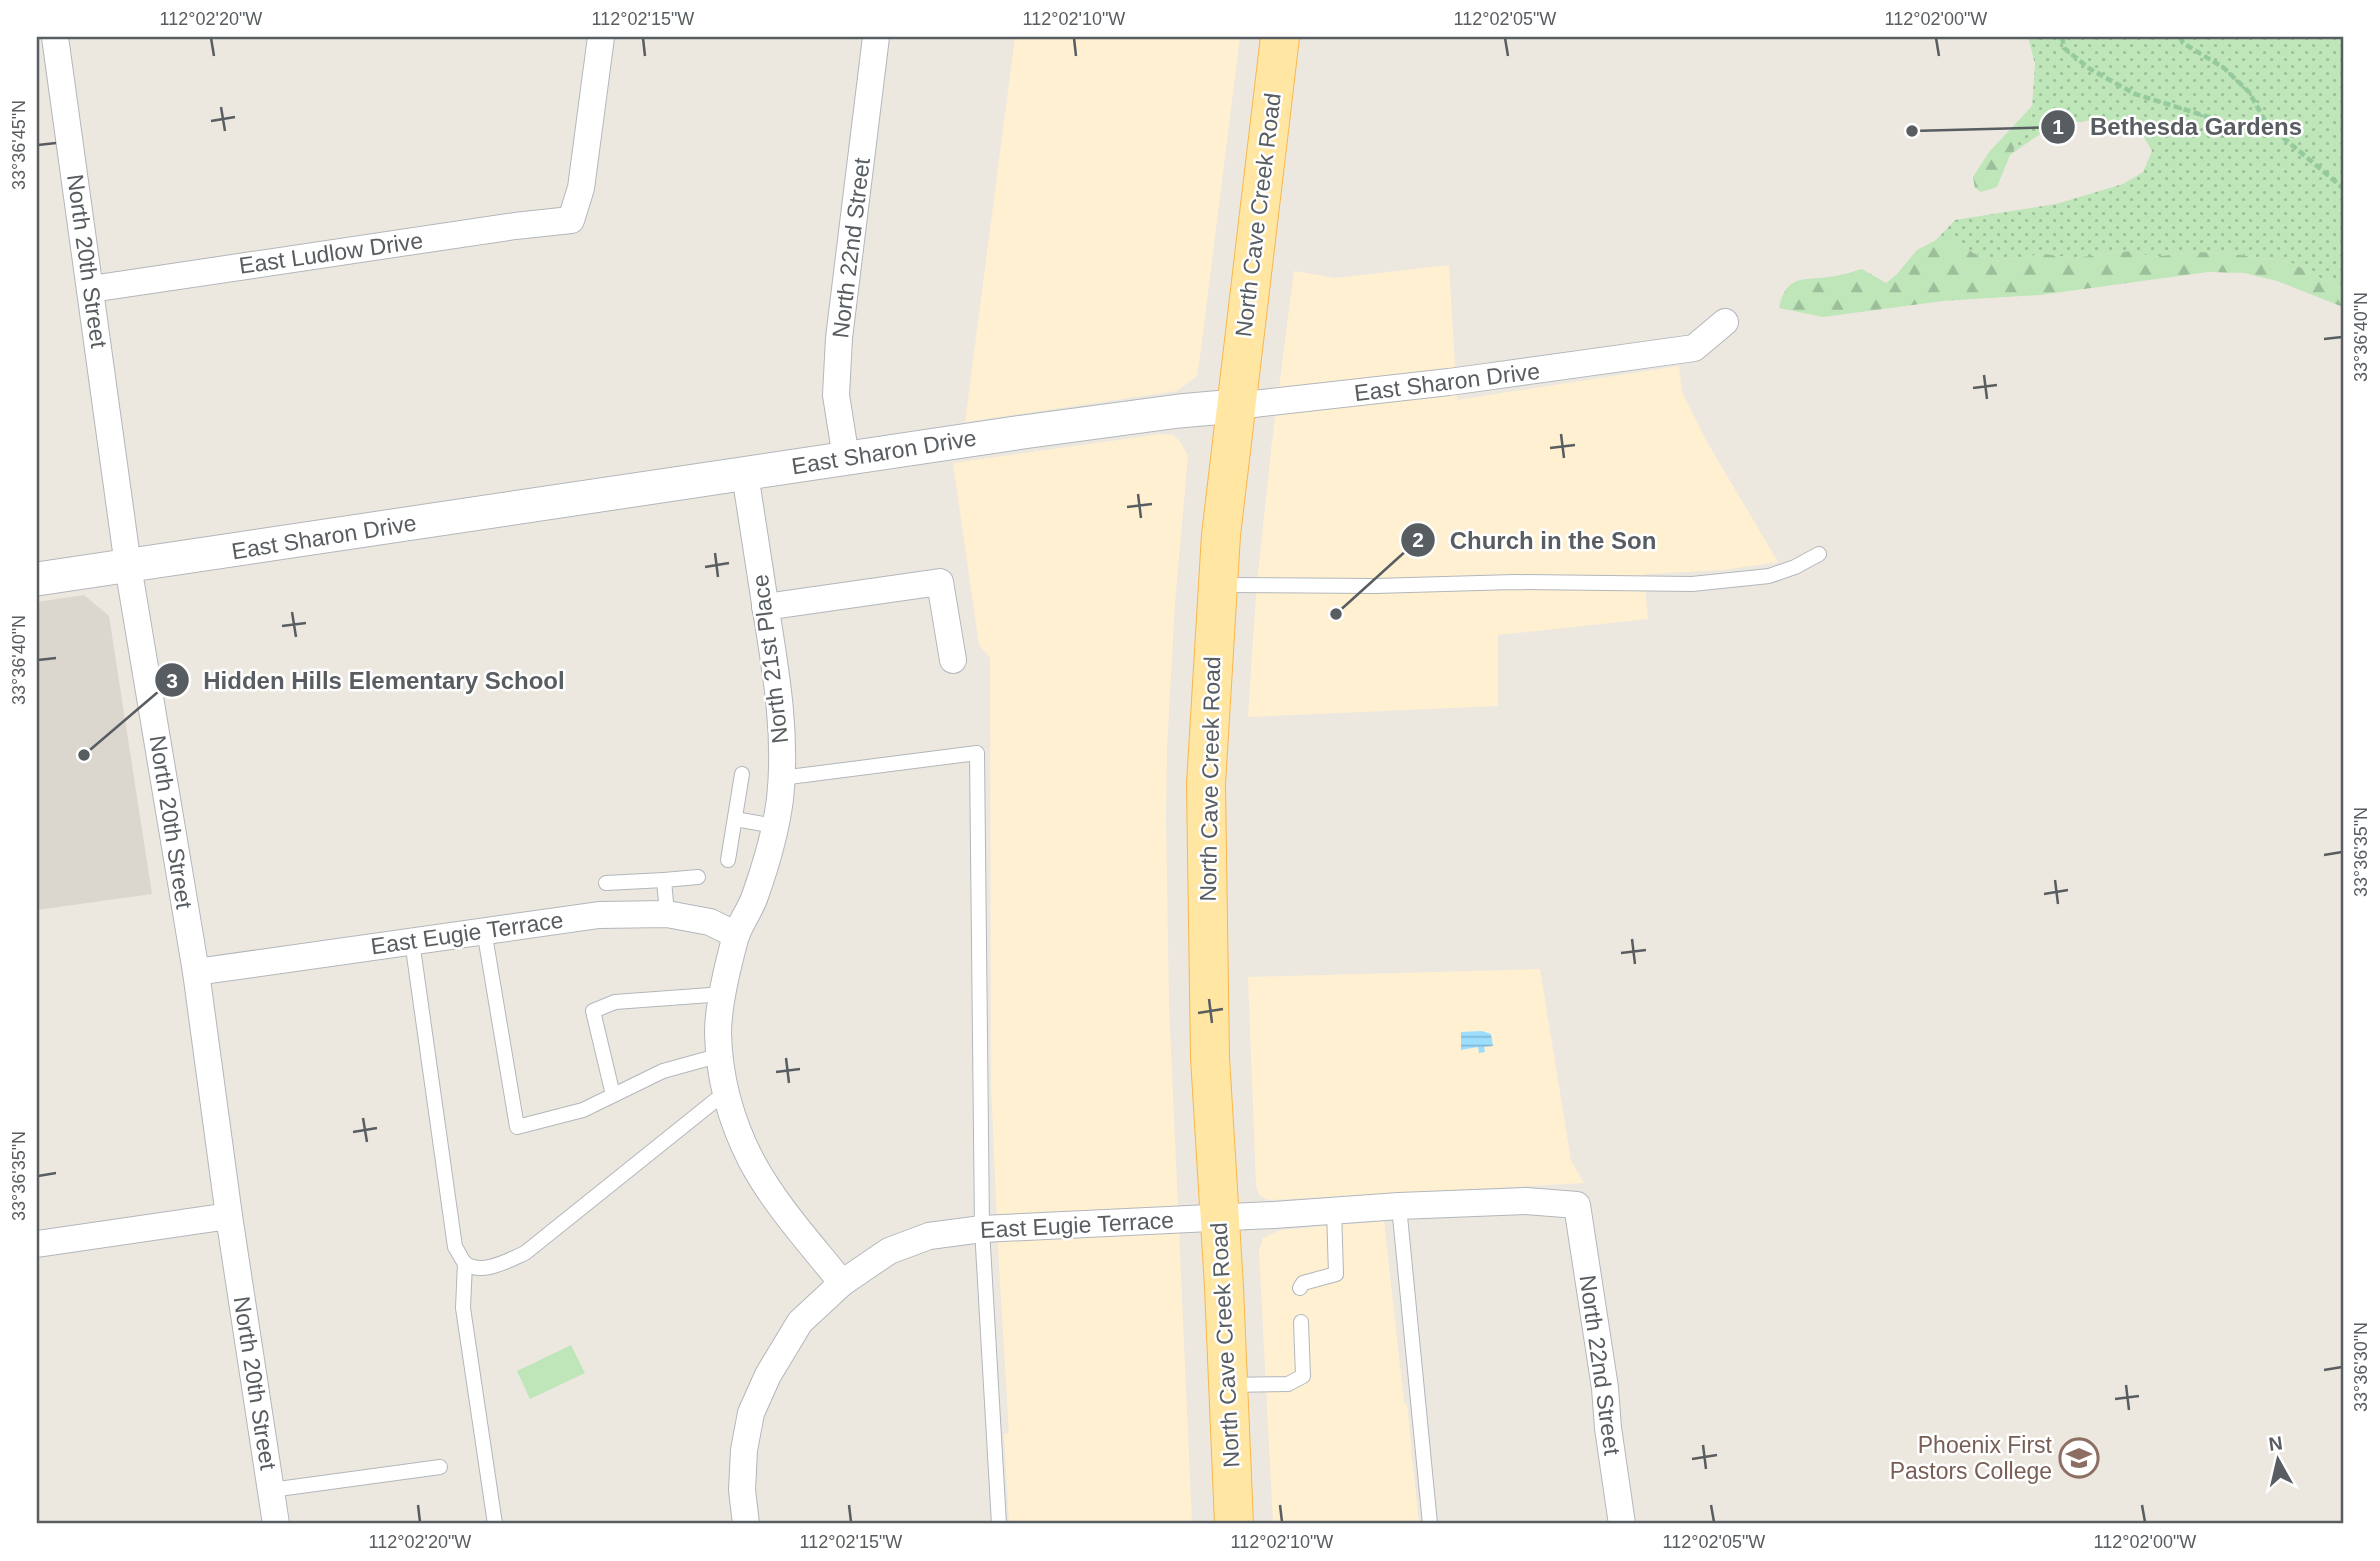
<svg xmlns="http://www.w3.org/2000/svg" width="2380" height="1561" font-family="Helvetica,sans-serif">
<style>
.commercial{fill:#fff0d2}
.education{fill:#dcd7ce}
.grass{fill:url(#grass-dots)}
.forest{fill:url(#forest-firs)}
.pitch{fill:#bee6b9}
.water{fill:url(#water-rules)}
.lines{fill:none;stroke-linecap:round;stroke-linejoin:round}
.service-casing{stroke:#b2b7bb;stroke-width:16}
.minor-casing{stroke:#b2b7bb;stroke-width:28}
.tertiary-casing{stroke:#b2b7bb;stroke-width:35}
.primary-casing{stroke:#f9b64c;stroke-width:40}
.path{stroke:#94ca9d;stroke-width:4.5;stroke-dasharray:7 3.5;stroke-linecap:butt}
.service{stroke:#fff;stroke-width:14}
.minor{stroke:#fff;stroke-width:26}
.tertiary{stroke:#fff;stroke-width:33}
.primary{stroke:#ffe6a2;stroke-width:38}
.ticks{fill:none;stroke:#585d61;stroke-width:2.5}
.labels{text-anchor:middle;dominant-baseline:central;stroke-width:5;stroke-linejoin:round;paint-order:stroke}
.street-label{font-size:23px;fill:#585d61;stroke:#fff}
.education-label{font-size:23px;fill:#785e54;stroke:#fff;text-anchor:end}
.leader{fill:none;stroke:#585d61;stroke-width:2.5}
.callout-dot{fill:#585d61;stroke:#fff;stroke-width:2.5}
.mark-label{font-size:21px;text-anchor:middle;font-weight:bold;fill:#fff}
.callout-label{font-size:24px;text-anchor:middle;font-weight:bold;fill:#585d61;stroke:#fff;stroke-width:5;stroke-linejoin:round;paint-order:stroke}
.neatline{fill:none;stroke:#585d61;stroke-width:2.5}
.ticks-label{font-size:18px;text-anchor:middle;fill:#585d61}
</style>
<defs>
<pattern id="grass-dots" width="8" height="8" patternUnits="userSpaceOnUse" patternTransform="scale(1.75)"><rect width="8" height="8" fill="#bee6b9"/><path d="M2 2h.1M6 6h.1" fill="none" stroke="#9dbe9a" stroke-width="1.8" stroke-linecap="round"/></pattern>
<pattern id="forest-firs" width="22" height="20" patternUnits="userSpaceOnUse" patternTransform="scale(1.75)"><rect width="22" height="20" fill="#bee6b9"/><path d="M5 1l3.5 6h-7zM16 11l3.5 6h-7z" fill="#9dbe9a"/></pattern>
<pattern id="water-rules" width="6" height="5" patternUnits="userSpaceOnUse" patternTransform="scale(1.75)"><rect width="6" height="5" fill="#9ddeff"/><path d="M0 2.5h6" fill="none" stroke="#83b7d2"/></pattern>
</defs>
<rect width="100%" height="100%" fill="#ede8df"/>
<!-- commercial -->
<g class="commercial">
<polygon points="1015,37 1240,37 1200,357 1197,376 1177,391 965,422"/>
<polygon points="1449,265 1457,400 1679,366 1682,392 1707,442 1778,562 1724,570 1644,574 1648,619 1498,635 1498,706 1248,717 1256,594 1271,450 1294,271 1335,278"/>
<polygon points="1161,434 1172,435 1180,441 1188,456 1175,603 1167,747 1166,818 1169,1006 1192,1524 1009,1524 1004,1434 1009,1433 998,1247 991,1083 990,658 979,645 953,463"/>
<polygon points="1540,969 1571,1161 1584,1183 1269,1200 1259,1195 1256,1185 1248,977"/>
<polygon points="1384,1221 1404,1403 1407,1404 1419,1524 1273,1524 1259,1250 1263,1238 1280,1230"/>
</g>
<!-- education -->
<polygon class="education" points="84,595 109,616 152,894 37,910 37,602"/>
<!-- grass -->
<polygon class="grass" points="2028,37 2343,37 2343,290 2290,262 2226,253 2195,252 2153,257 2131,251 2073,258 2044,254 1994,261 1973,253 1959,240 1936,240 1955,220 2056,204 2123,184 2143,172 2152,151 2141,132 2100,119 2071,123 2043,132 2010,155 2031,122 2035,64"/>
<!-- forest -->
<g class="forest">
<polygon points="2032,106 2031,123 2010,155 1997,187 1981,192 1975,188 1973,177 1989,152"/>
<path d="M1936 240H1959L1973 253 1994 261 2044 254 2073 258 2131 251 2153 257 2195 252 2226 253 2290 262 2343 290V307L2277 281 2244 273 2208 272 2040 295 1943 301 1823 317 1779 308C1787 271 1806 282 1835 276 1844 275 1853 271 1862 269L1886 283 1897 274 1917 250Z"/>
</g>
<!-- pitch -->
<polygon class="pitch" points="571,1345 585,1373 530,1399 517,1371"/>
<!-- water -->
<polygon class="water" points="1482,1031 1491,1034 1493,1046 1484,1047 1485,1052 1479,1053 1478,1047 1461,1050 1461,1032"/>
<g class="lines">
<!-- service casing -->
<g class="service-casing">
<g id="service">
<polyline points="1219,585 1375,586 1514,582 1692,584 1769,576 1795,567 1819,554"/>
<polyline points="781,778 977,753 982,1229 999,1524"/>
<polyline points="735,819 775,826"/>
<polyline points="728,860 742,774"/>
<polyline points="606,883 664,880"/>
<polyline points="667,914 664,880 698,877"/>
<polyline points="484,930 517,1127 583,1110 663,1071 721,1055"/>
<path d="M412 941 455 1247C458 1251 461 1258 464 1262 480 1277 509 1260 525 1253L727 1091"/>
<polyline points="613,1095 593,1011 615,1002 724,994"/>
<polyline points="1399,1206 1430,1524"/>
<polyline points="465,1263 463,1308 495,1524"/>
<polyline points="1300,1288 1303,1283 1336,1274 1334,1210"/>
<polyline points="1228,1385 1288,1384 1303,1376 1301,1322"/>
<polyline points="271,1490 440,1467"/>
</g>
</g>
<!-- minor casing -->
<g class="minor-casing">
<g id="minor">
<polyline points="55,37 128,566 196,972 229,1216 276,1524"/>
<polyline points="91,289 515,226 571,220 581,188 601,37"/>
<polyline points="1236,406 1449,382 1694,348 1725,322"/>
<polyline points="846,458 836,395 839,338 876,37"/>
<path d="M745 474C752 519 759 564 766 610 776 672 787 735 780 799 776 831 766 865 755 896 750 911 739 924 735 939 728 965 718 1006 718 1033 719 1076 731 1121 751 1160 774 1204 811 1244 842 1283"/>
<polyline points="765,607 940,582 953,660"/>
<polyline points="196,972 599,915 667,914 710,922 736,935"/>
<polyline points="37,1244 229,1216"/>
<polyline points="746,1524 742,1490 744,1450 751,1413 768,1375 800,1322 842,1283 889,1251 929,1236 982,1229 1274,1215 1399,1206 1526,1201 1577,1205 1605,1388 1608,1428 1622,1524"/>
</g>
</g>
<!-- tertiary casing -->
<g class="tertiary-casing">
<polyline id="tertiary" points="37,579 1023,432 1179,411 1236,406"/>
</g>
<!-- primary casing -->
<g class="primary-casing">
<polyline id="primary" points="1234,1524 1224,1287 1210,1058 1206,784 1221,535 1280,37"/>
</g>
<!-- path -->
<g class="path">
<polyline points="2062,37 2064,48 2090,69 2135,94 2228,123 2267,124"/>
<polyline points="2180,37 2183,43 2224,68 2249,92 2267,124 2343,188"/>
</g>
<!-- service -->
<use href="#service" class="service"/>
<!-- minor -->
<use href="#minor" class="minor"/>
<!-- tertiary -->
<use href="#tertiary" class="tertiary"/>
<!-- primary -->
<use href="#primary" class="primary"/>
</g>
<!-- ticks -->
<path class="ticks" d="M211 38 214 56M643 38 645 56M1074 38 1076 56M1505 38 1508 56M1936 38 1939 56M221 107 225 131M211 121 235 117M38 145 56 143M2324 339 2342 337M1984 375 1987 399M1973 388 1997 385M1561 434 1564 458M1550 448 1575 445M1138 494 1141 518M1127 507 1152 504M715 553 718 577M705 567 729 563M292 612 296 637M282 626 306 623M38 660 56 658M2324 855 2342 852M2055 880 2058 904M2044 894 2068 890M1632 939 1635 964M1621 953 1646 950M1209 999 1212 1023M1198 1013 1223 1009M786 1058 789 1083M776 1072 800 1069M363 1118 367 1142M353 1132 377 1128M38 1176 56 1173M2324 1370 2342 1367M2126 1385 2129 1410M2115 1399 2139 1396M1703 1445 1706 1469M1692 1459 1717 1455M418 1505 420 1522M849 1505 851 1522M1280 1505 1282 1522M1711 1505 1714 1522M2142 1505 2145 1522"/>
<!-- icons -->
<defs>
<g id="school-ring" transform="scale(2.0125)"><circle r="9.5" fill="#fff" stroke="#8d6e63" stroke-width="1.5"/><path d="M0-5L7-2L0 1L-7-2ZM-4 1L0 2.5L4 1V4Q0 6-4 4Z" fill="#8d6e63"/></g>
</defs>
<g fill-rule="evenodd">
<use href="#school-ring" x="2079" y="1458"/>
</g>
<g class="labels">
<!-- street labels -->
<g class="street-label">
<text transform="translate(1258 215) rotate(-83)">North Cave Creek Road</text>
<text transform="translate(851 248) rotate(-83)">North 22nd Street</text>
<text transform="translate(331 253) rotate(-8)">East Ludlow Drive</text>
<text transform="translate(87 261) rotate(82)">North 20th Street</text>
<text transform="translate(1447 382) rotate(-7)">East Sharon Drive</text>
<text transform="translate(884 452) rotate(-9)">East Sharon Drive</text>
<text transform="translate(324 537) rotate(-9)">East Sharon Drive</text>
<text transform="translate(770 659) rotate(-97)">North 21st Place</text>
<text transform="translate(1210 779) rotate(-89)">North Cave Creek Road</text>
<text transform="translate(171 822) rotate(81)">North 20th Street</text>
<text transform="translate(467 933) rotate(-8)">East Eugie Terrace</text>
<text transform="translate(1077 1225) rotate(-3)">East Eugie Terrace</text>
<text transform="translate(1225 1345) rotate(-93)">North Cave Creek Road</text>
<text transform="translate(1600 1365) rotate(82)">North 22nd Street</text>
<text transform="translate(255 1383) rotate(81)">North 20th Street</text>
</g>
<!-- education labels -->
<g class="education-label">
<text x="2052" y="1445">Phoenix First<tspan x="2052" dy="26">Pastors College</tspan></text>
</g>
</g>
<!-- callouts -->
<path class="leader" d="M1912 131L2058 127M1336 614L1418 540M84 755L172 680"/>
<g class="callout-dot">
<circle cx="1912" cy="131" r="7"/>
<circle cx="1336" cy="614" r="7"/>
<circle cx="84" cy="755" r="7"/>
<circle cx="2058" cy="127" r="18"/>
<circle cx="1418" cy="540" r="18"/>
<circle cx="172" cy="680" r="18"/>
</g>
<g class="mark-label">
<text x="2058" y="134">1</text>
<text x="1418" y="547">2</text>
<text x="172" y="688">3</text>
</g>
<g class="callout-label">
<text x="2196" y="135">Bethesda Gardens</text>
<text x="1553" y="549">Church in the Son</text>
<text x="384" y="689">Hidden Hills Elementary School</text>
</g>
<!-- border -->
<rect width="2380" height="1561" fill="none" stroke="#ffffff" stroke-width="77"/>
<!-- north arrow -->
<g transform="translate(2278 1460) rotate(352)" stroke="#ffffff" stroke-width="5" paint-order="stroke">
<path d="M0-5L12 26L0 18L-12 26Z" fill="#585d61"/>
<text y="-10" font-size="19" font-weight="bold" text-anchor="middle" fill="#585d61">N</text>
</g>
<rect x="38" y="38" width="2304" height="1484" class="neatline"/>
<g class="ticks-label">
<text x="211" y="25">112°02'20"W</text>
<text x="643" y="25">112°02'15"W</text>
<text x="1074" y="25">112°02'10"W</text>
<text x="1505" y="25">112°02'05"W</text>
<text x="1936" y="25">112°02'00"W</text>
<text transform="translate(19 145) rotate(-90)" y="6">33°36'45"N</text>
<text transform="translate(2361 337) rotate(-90)" y="6">33°36'40"N</text>
<text transform="translate(19 660) rotate(-90)" y="6">33°36'40"N</text>
<text transform="translate(2361 852) rotate(-90)" y="6">33°36'35"N</text>
<text transform="translate(19 1176) rotate(-90)" y="6">33°36'35"N</text>
<text transform="translate(2361 1367) rotate(-90)" y="6">33°36'30"N</text>
<text x="420" y="1548">112°02'20"W</text>
<text x="851" y="1548">112°02'15"W</text>
<text x="1282" y="1548">112°02'10"W</text>
<text x="1714" y="1548">112°02'05"W</text>
<text x="2145" y="1548">112°02'00"W</text>
</g>
</svg>
